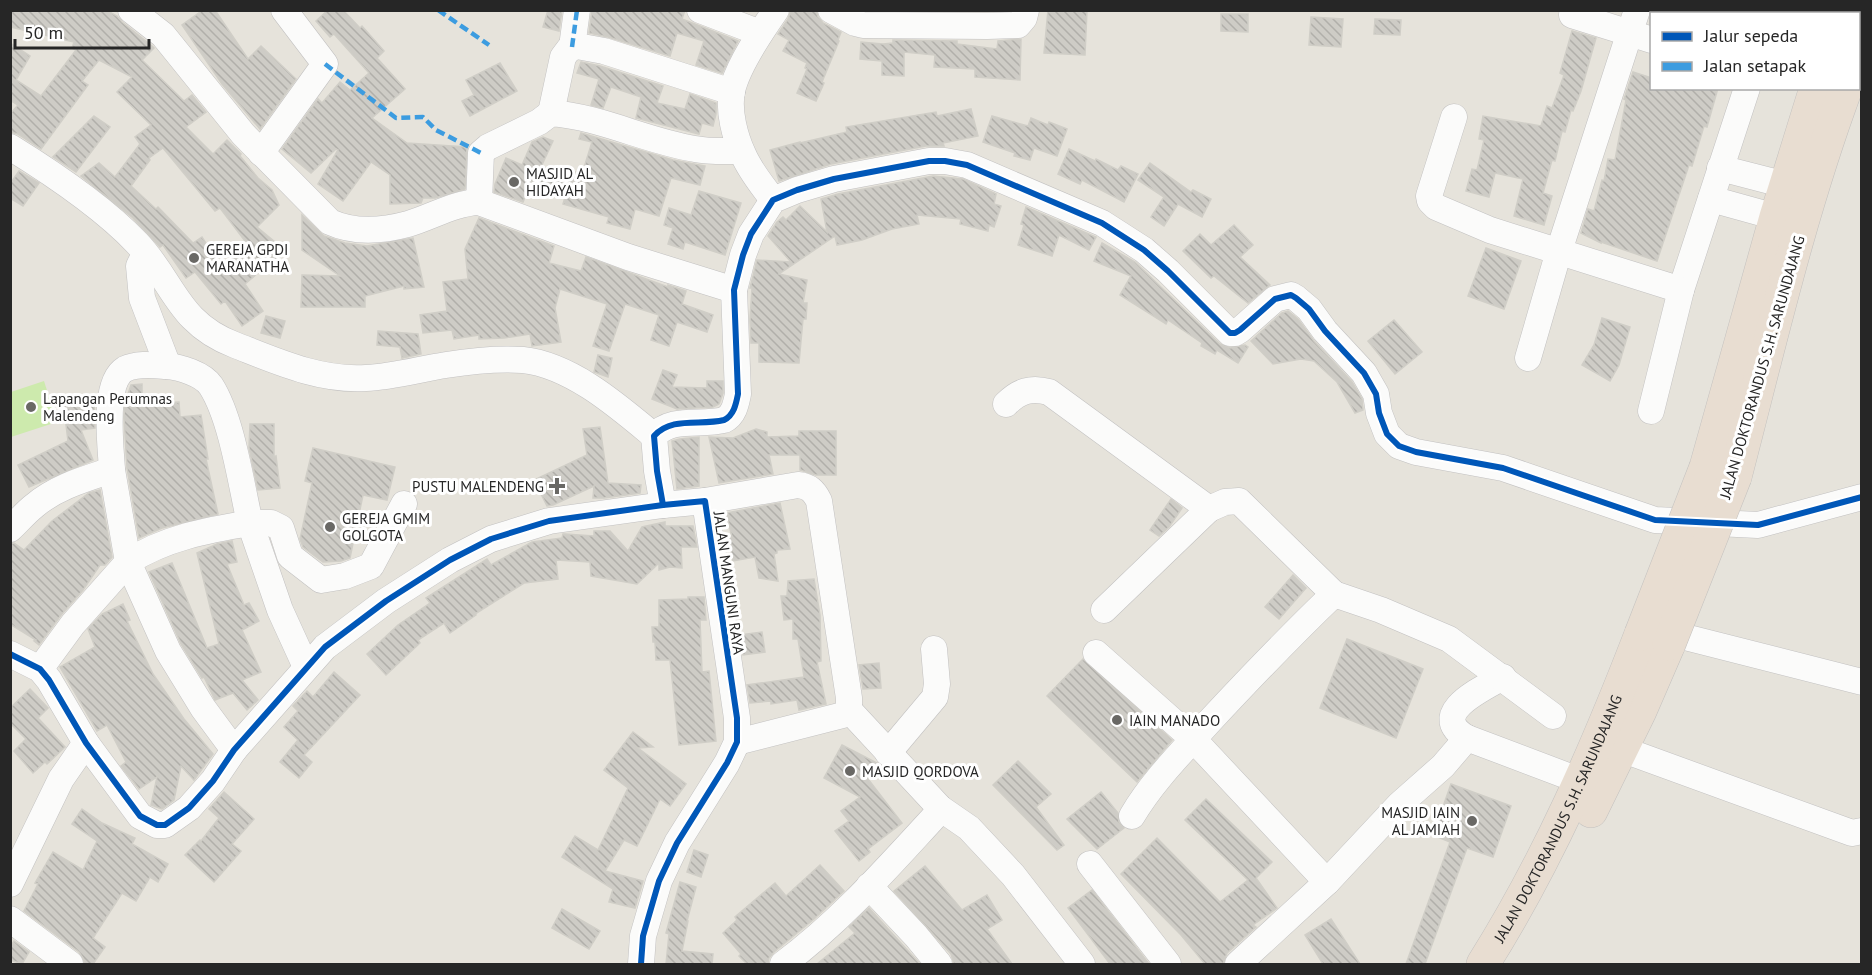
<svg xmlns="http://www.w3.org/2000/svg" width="1872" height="975" font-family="'PT Sans',sans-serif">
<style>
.pitch{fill:#cdeaad}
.building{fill:url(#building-back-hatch);stroke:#d0cec7;stroke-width:1.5;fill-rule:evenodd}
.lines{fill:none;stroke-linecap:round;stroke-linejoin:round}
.minor-casing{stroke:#c2c1c1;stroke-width:27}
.highway-casing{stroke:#c3c1bf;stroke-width:34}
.minor{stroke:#fbfbfa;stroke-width:26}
.highway{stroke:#e8ddd1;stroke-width:33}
.highway-bridge-casing{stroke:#c3c1bf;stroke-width:34;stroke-linecap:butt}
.highway-bridge{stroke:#e8ddd1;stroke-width:33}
.quiet{stroke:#3c9ce0;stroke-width:4.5;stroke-dasharray:9 4.5;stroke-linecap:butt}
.cycleway-casing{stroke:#fff;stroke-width:10}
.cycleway{stroke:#0057b8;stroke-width:6}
.poi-dot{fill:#696865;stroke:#fff;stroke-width:2}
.labels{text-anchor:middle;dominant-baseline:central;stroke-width:6;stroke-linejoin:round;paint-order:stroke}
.poi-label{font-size:15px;fill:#262626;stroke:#fff;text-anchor:start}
.street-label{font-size:15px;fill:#262626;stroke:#fff}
</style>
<defs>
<pattern id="building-back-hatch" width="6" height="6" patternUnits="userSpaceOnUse" patternTransform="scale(1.5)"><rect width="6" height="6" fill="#ceccc6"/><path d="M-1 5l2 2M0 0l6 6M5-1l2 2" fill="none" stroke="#b1afaa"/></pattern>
</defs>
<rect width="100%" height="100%" fill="#e6e3db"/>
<!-- pitch -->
<polygon class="pitch" points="44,381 57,422 11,437 11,392"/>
<!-- building -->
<g class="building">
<path d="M10 10H106L117 16 122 22 152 46 154 48 142 60 184 101 192 95 206 112 186 127 213 154 227 140 241 154 240 156 258 178 272 190 279 205 257 227 286 251 271 268 265 267 245 284 263 311 242 326 225 301 221 304 195 272 186 278 163 245 160 247 133 218 81 176 99 163 115 177 140 144 135 137 151 125 117 92 132 77 99 60 82 81 88 85 41 149 18 134 10 132V114L18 105 10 100V43L30 56 16 80 41 96 76 50 72 48 74 42 10 27ZM163 148 215 211 220 208 245 241 222 268 202 237 193 243 158 207 156 209 131 186 150 160 149 158Z"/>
<polygon points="203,10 215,10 248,59 261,46 296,79 260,129 222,84 182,25"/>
<polygon points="328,10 343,10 360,28 362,26 384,51 377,58 405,89 372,118 407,143 467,147 465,189 435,198 423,198 421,203 390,204 390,175 371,162 343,201 318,184 338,150 336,149 311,173 282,149 318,99 322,103 340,82 350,90 369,73 334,34 330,37 316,21"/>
<polygon points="548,10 562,10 559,31 543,27"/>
<polygon points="592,10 685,10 682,19 738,41 722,73 696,65 704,41 677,33 670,56 608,37 589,33"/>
<polygon points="791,10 816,10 818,17 823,23 841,32 838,40 839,41 822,82 824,83 816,101 797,93 807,69 805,68 807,63 783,51 789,40 778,34 788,19"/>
<polygon points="1048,10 1087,10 1085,55 1044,53"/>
<polygon points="1221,14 1248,14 1248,32 1221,31"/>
<polygon points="1311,17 1343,19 1341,47 1309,45"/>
<polygon points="1375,19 1401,20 1400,35 1374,34"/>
<polygon points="1572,31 1596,38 1581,91 1573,111 1571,110 1565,132 1562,131 1555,161 1552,160 1543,193 1552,196 1544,225 1514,216 1523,179 1495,173 1489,197 1466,191 1472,169 1477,170 1484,140 1479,139 1483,116 1541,126 1547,106 1552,108 1564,75 1560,73"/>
<polygon points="1021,39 1020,80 975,77 975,69 934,67 935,55 904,52 904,76 882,75 882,61 860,59 861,42 883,44 893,43 893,40 957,41 957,44 997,49 998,41"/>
<polygon points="581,62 600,66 663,86 657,103 685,109 690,94 716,103 716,114 713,126 702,123 699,134 636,118 641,97 611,87 603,108 591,105 599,79 577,73"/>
<polygon points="500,63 517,91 470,116 462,101 474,95 466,80"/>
<polygon points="1633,72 1652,78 1652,88 1718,88 1707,127 1704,126 1692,166 1689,165 1657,261 1601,242 1601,243 1581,233 1588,209 1594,211 1602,180 1604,181 1608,159 1615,160 1626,100 1624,99"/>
<polygon points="971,109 978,136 943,143 944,146 926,146 831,164 779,181 770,150 800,142 800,143 847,132 846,127 936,112 937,116"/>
<polygon points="94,116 110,127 76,172 53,157"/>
<polygon points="992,116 1028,126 1031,118 1048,125 1049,122 1067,129 1057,156 1034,148 1030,160 1014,156 1015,153 983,142"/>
<polygon points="581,133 673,160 705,166 700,185 671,178 659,216 635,209 630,229 607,223 609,217 563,204 566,194 532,181 523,202 494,192 495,184 506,158 522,165 532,142 543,137 553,141 541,167 571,175 572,171 582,174 592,142 579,139"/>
<polygon points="1069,149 1095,161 1096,159 1118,170 1121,166 1138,174 1124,202 1082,180 1080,184 1058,174"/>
<polygon points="1150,163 1191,192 1193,190 1211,199 1202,217 1178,204 1164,226 1151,217 1164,197 1138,180"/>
<polygon points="19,171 39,183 23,206 10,198 10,184"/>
<polygon points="933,176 963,179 996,194 994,204 1001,206 994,227 989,225 988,231 960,224 961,219 917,215 919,224 892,229 862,240 837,245 835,236 779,274 807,280 803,303 807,303 806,319 803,319 799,363 759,362 759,343 751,343 750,320 752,288 750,288 757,260 791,262 768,236 777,222 783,217 786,220 800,206 827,232 821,199 838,194"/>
<polygon points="699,191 741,203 725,255 685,242 683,249 668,244 673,228 664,225 669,208 691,215"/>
<polygon points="1026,207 1096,237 1089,250 1059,235 1052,256 1018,245 1024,225 1021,224"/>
<polygon points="302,215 324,236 345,243 367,246 413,238 424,287 404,289 404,286 365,296 365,307 301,307 302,275 340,276 302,250"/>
<polygon points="479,218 554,246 549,263 581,271 586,257 668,287 668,285 686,291 682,304 713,315 707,332 677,322 669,346 651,340 659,315 625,304 609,351 593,346 607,304 560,289 555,308 561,342 532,346 530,334 504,338 479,339 479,335 454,339 452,330 423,333 420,315 447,311 443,282 468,279 465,249"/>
<polygon points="1234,225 1253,245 1240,257 1270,285 1248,303 1214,276 1211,278 1183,251 1200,234 1211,245"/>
<polygon points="1102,243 1135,262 1220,344 1230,348 1245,345 1248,347 1238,363 1217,350 1215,354 1201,346 1202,343 1168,320 1166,324 1120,295 1131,276 1094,261"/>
<polygon points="1486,248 1521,261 1504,309 1468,296"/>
<polygon points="1288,311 1298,319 1314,341 1352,382 1362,399 1363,410 1355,413 1337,382 1314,361 1301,359 1273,364 1251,341 1282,313"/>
<polygon points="266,316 285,321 280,338 261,333"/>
<polygon points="1602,318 1630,327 1619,365 1610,381 1582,365 1594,345"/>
<polygon points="1394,320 1422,352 1395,374 1368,341"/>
<polygon points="378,331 418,334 421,354 402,358 400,347 377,345"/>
<polygon points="598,355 612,358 608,377 594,372"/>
<polygon points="663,370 677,375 672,387 707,388 707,381 723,381 723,393 719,404 713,407 677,409 652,399"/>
<polygon points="142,384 142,404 179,402 180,417 201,415 208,459 206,459 218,514 162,528 139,538 127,468 124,417 125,403 131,385"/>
<polygon points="68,399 69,402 94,399 95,428 81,430 93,460 29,487 18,465 68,441 63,400"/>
<polygon points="250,424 274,424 274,457 276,456 280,488 258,490 249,448"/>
<polygon points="600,427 608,483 641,485 640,493 604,498 593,498 594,486 553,505 547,506 534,480 587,455 583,429"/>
<polygon points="756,429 767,432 767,437 799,436 799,431 836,431 836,475 816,475 800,470 800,455 769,455 773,474 719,483 709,437 733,438"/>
<polygon points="699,437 699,486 677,489 672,441 680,439"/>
<polygon points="313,448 395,467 387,500 363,495 350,558 341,561 323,562 303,547 300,539 312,483 305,481"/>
<polygon points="100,490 112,557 105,565 100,565 83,590 61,615 39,645 34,641 36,640 10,624 10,544 14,543 24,550 52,521 89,493"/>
<polygon points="1171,499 1182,508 1169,527 1159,536 1150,530"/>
<polygon points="780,503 790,549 777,550 777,553 774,554 778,581 759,578 755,557 733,561 728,538 732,537 726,513"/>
<polygon points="665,522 665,526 693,526 697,547 681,547 682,568 670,567 659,570 659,563 637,584 591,576 590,562 556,560 558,579 524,583 475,614 476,615 450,633 444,623 418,640 420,643 386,675 367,654 398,625 430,603 426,598 487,559 491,565 532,542 562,538 563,534 565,534 594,536 594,531 610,531 628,551 642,527"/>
<polygon points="232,541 237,562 227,564 244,605 249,603 259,621 242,630 261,672 242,680 258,700 247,710 233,693 215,700 204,677 202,678 181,644 149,572 172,563 207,648 219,644 197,553 217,544"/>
<polygon points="1293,575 1306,588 1279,619 1265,607"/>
<polygon points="814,579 820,615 821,661 817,662 826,704 799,710 797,700 771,704 771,701 750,703 747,685 804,677 798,639 793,639 793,619 784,620 781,596 787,596 788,581"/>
<polygon points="688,597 704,597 706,620 700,620 702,672 709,671 716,741 679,745 670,660 656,660 655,642 653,642 652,627 659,627 659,600 688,599"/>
<polygon points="123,604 130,620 127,621 153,674 184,719 213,754 194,780 181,766 174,800 162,809 151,805 157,777 139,789 121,766 126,762 107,725 97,731 60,667 95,647 88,629 102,614"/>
<polygon points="762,632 765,652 743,655 740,635"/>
<polygon points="1347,639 1423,669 1396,738 1320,708"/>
<polygon points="1083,659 1172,740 1137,782 1047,696"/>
<polygon points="879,663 881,688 863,689 859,665"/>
<polygon points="334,672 360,695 304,755 312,762 299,778 280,762 298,740 284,727 298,711 293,706 307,691 313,697"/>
<polygon points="30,689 48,708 38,718 65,747 47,764 45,762 33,773 14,751 26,739 10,723 10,708"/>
<polygon points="633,732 653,747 638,748 686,784 670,806 660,799 637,846 624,840 605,871 643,881 635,908 609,902 613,889 562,857 575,836 598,850 628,788 604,770"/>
<polygon points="842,745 877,763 868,779 902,823 868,849 870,852 859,861 835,831 849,821 841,811 860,797 824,778"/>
<polygon points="1018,761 1051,794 1036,807 1064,845 1057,850 993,785"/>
<polygon points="1451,784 1511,806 1493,857 1467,848 1425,964 1406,964 1450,842 1433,835"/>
<polygon points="224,792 254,819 232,844 241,851 214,882 185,855 200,840 201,841 219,818 209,809"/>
<polygon points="1101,792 1118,813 1119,822 1124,828 1097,849 1067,819"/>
<polygon points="1206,799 1272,862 1256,878 1277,908 1253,925 1256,927 1227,953 1223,964 1205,964 1181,935 1121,874 1157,838 1220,902 1248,880 1185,820"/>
<polygon points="82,809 102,823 135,838 132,844 168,864 158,882 150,877 136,901 122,893 93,938 105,947 93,964 85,964 83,958 79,952 24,911 38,884 35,883 53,852 83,870 97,841 72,824"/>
<polygon points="694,850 708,855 701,877 687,872"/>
<polygon points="820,865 844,891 814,919 774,952 769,958 768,964 747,964 739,956 741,954 723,933 737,920 735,917 775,883 786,896"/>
<polygon points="925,866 962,910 987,895 1002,920 987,929 1012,964 954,964 951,954 894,891"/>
<polygon points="680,882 696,887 687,921 688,921 682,951 713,954 712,964 666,964 669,934 666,933"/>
<polygon points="1092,890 1149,964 1110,964 1068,908"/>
<polygon points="869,908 920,964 817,964 855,933 849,927"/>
<polygon points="562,909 600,931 589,949 552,928"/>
<polygon points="1331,919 1360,964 1323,964 1305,935"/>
<polygon points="14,941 29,952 22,964 10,960 10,947"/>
</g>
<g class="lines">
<!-- minor casing -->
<g class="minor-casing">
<g id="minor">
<path d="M131 10 163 35 243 134 330 222C354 233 382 231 408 224 432 217 454 203 479 202L628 257 734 290"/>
<polyline points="700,10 760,33"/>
<polyline points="831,10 855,23 863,25 987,26 1018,25 1024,18 1026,10"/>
<polyline points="1774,14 1775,10"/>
<polyline points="1572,15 1652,40"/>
<polyline points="572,47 577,10"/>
<polyline points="551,113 563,57 569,49 577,46 604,51 732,92"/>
<polyline points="1454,117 1429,196 1430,201 1436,207 1490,230 1681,290 1747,88"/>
<path d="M10 147C52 173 103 207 137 243 174 282 177 323 235 345 276 361 320 381 366 378 392 377 420 369 446 365 471 361 498 358 523 360 571 365 618 406 654 436"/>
<polyline points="261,153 325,64 284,10"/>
<polyline points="1720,168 1786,185"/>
<polyline points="1711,199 1776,217"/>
<path d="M773 200C763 186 750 171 743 154 735 137 728 111 732 91 737 68 762 30 776 10"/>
<path d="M479 202 481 153 488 147 539 122 551 113C601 117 646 141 695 149 710 152 726 151 741 151"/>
<polyline points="145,254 139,266 142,298 168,366"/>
<polyline points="1528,358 1559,251 1637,10"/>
<path d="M1006 404C1019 391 1031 387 1049 392L1209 509 1225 502 1239 501 1334 594"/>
<polyline points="1651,411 1681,290"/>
<path d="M112 470C111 447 102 383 125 369 137 363 153 365 166 366 180 367 203 374 211 386 232 419 241 484 250 523H271L281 528 290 556 321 580 345 576 371 566 404 504"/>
<path d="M705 501 798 485C809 486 814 491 819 501L849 698V710L843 715 737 742"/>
<path d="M663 505 657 471 654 436C672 416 700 426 724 420 734 415 736 404 738 394L734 290 743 255 751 234 773 200 797 190 834 179 929 161H945L967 165 1102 223 1144 250 1168 271 1230 333H1235L1240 330 1275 299 1291 295 1296 298 1309 309 1325 331 1364 373 1376 394 1379 413 1387 434 1399 446 1416 452 1503 468 1655 520 1758 525 1862 497"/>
<path d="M10 529C18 522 25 513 34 506 56 487 85 479 112 470L128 562 73 624 40 669"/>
<polyline points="1104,610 1209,509"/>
<polyline points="1673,634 1862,682"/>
<polyline points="1096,653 1193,739 1327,882"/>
<polyline points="10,654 40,669 49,680 86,743 140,816 157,825 165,825 189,808 213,781 234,750 325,647 386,601 450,560 491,539 549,521 663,505 705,501 737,718 737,742 727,763 677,843 659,881 643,936 641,964"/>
<polyline points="849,710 940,808 969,828 1013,875 1082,964"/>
<path d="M1467 738C1426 714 1482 689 1503 677"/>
<polyline points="1621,749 1852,833 1862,831"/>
<path d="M234 750 203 708 168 651 128 562C164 538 208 530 250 523L280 610 306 667"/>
<polyline points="888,753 935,697 937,684 934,649"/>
<path d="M1132 816C1152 782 1181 753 1208 723 1249 679 1290 636 1334 594L1381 610 1449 639 1553 716"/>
<polyline points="1090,864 1168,964"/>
<polyline points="10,884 61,779 86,743"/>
<polyline points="869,886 916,936 939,964"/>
<polyline points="10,919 70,964"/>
<path d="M783 964C840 922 888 867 936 815L940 808"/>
<polyline points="1238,964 1327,882 1400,804 1443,766 1467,738 1581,781"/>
</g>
</g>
<!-- highway casing -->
<g class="highway-casing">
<g id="highway">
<polyline points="1843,14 1844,10"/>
<polyline points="1858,54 1862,45"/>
<polyline points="1706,467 1776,217 1816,88"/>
<path d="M1735 477C1769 347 1799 215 1846 88"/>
<polyline points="1591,811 1640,711 1669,644"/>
<path id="s1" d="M1483 964C1548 861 1597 748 1641 634"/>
</g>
</g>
<!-- minor -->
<use href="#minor" class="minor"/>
<!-- highway -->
<use href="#highway" class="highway"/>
<!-- highway-bridge casing -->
<g class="highway-bridge-casing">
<g id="highway-bridge">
<polyline points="1641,634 1706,467"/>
<polyline points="1669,644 1735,477"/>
</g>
</g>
<!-- highway-bridge -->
<use href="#highway-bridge" class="highway-bridge"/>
<!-- quiet -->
<g class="quiet">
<polyline points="438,10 489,45"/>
<polyline points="572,47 577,10"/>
<polyline points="325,64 396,118 423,117 436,130 481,153"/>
</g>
<!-- cycleway casing -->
<g class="cycleway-casing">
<g id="cycleway">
<path d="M663 505 657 471 654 436C672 416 700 426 724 420 734 415 736 404 738 394L734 290 743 255 751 234 773 200 797 190 834 179 929 161H945L967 165 1102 223 1144 250 1168 271 1230 333H1235L1240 330 1275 299 1291 295 1296 298 1309 309 1325 331 1364 373 1376 394 1379 413 1387 434 1399 446 1416 452 1503 468 1655 520 1758 525 1862 497"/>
<polyline points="10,654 40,669 49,680 86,743 140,816 157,825 165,825 189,808 213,781 234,750 325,647 386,601 450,560 491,539 549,521 663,505 705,501 737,718 737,742 727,763 677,843 659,881 643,936 641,964"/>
</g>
</g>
<!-- cycleway -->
<use href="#cycleway" class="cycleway"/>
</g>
<!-- markers -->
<g class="poi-dot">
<circle cx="514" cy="182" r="6"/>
<circle cx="194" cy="258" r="6"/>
<circle cx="31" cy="407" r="6"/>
<path d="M554 477h6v6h6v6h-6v6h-6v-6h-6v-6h6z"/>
<circle cx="330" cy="527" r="6"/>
<circle cx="1117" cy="720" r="6"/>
<circle cx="850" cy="771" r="6"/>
<circle cx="1472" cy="821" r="6"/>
</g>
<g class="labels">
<!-- poi labels -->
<g class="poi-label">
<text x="526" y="173">MASJID AL<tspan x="526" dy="17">HIDAYAH</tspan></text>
<text x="206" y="249">GEREJA GPDI<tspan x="206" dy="17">MARANATHA</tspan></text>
<text x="43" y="398">Lapangan Perumnas<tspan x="43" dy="17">Malendeng</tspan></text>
<text x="544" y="486" text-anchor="end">PUSTU MALENDENG</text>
<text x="342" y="518">GEREJA GMIM<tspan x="342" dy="17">GOLGOTA</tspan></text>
<text x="1129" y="720">IAIN MANADO</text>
<text x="862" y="771">MASJID QORDOVA</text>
<text x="1460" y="812" text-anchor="end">MASJID IAIN<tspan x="1460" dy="17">AL JAMIAH</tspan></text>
</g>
<!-- street labels -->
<g class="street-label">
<text transform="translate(1762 367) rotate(-74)">JALAN DOKTORANDUS S.H. SARUNDAJANG</text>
<text transform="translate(729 583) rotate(82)">JALAN MANGUNI RAYA</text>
<text stroke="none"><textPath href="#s1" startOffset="164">JALAN DOKTORANDUS S.H. SARUNDAJANG</textPath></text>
</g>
</g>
<!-- border -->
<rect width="1872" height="975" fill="none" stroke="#262626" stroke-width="24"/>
<!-- legend -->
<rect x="1650" y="12" width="210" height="78" fill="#ffffff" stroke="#a8a8a8" stroke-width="1.5"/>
<rect x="1662" y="32" width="30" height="9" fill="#0057b8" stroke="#a8a8a8" stroke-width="1.5"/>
<text x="1704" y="42" font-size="18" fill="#262626">Jalur sepeda</text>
<rect x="1662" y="62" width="30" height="9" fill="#3c9ce0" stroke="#a8a8a8" stroke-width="1.5"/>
<text x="1704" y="72" font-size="18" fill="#262626">Jalan setapak</text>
<!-- scale -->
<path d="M15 39v9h134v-9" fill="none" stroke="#262626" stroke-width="3"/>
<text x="24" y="39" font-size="18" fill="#262626" stroke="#ffffff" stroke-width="4.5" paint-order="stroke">50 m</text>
</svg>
